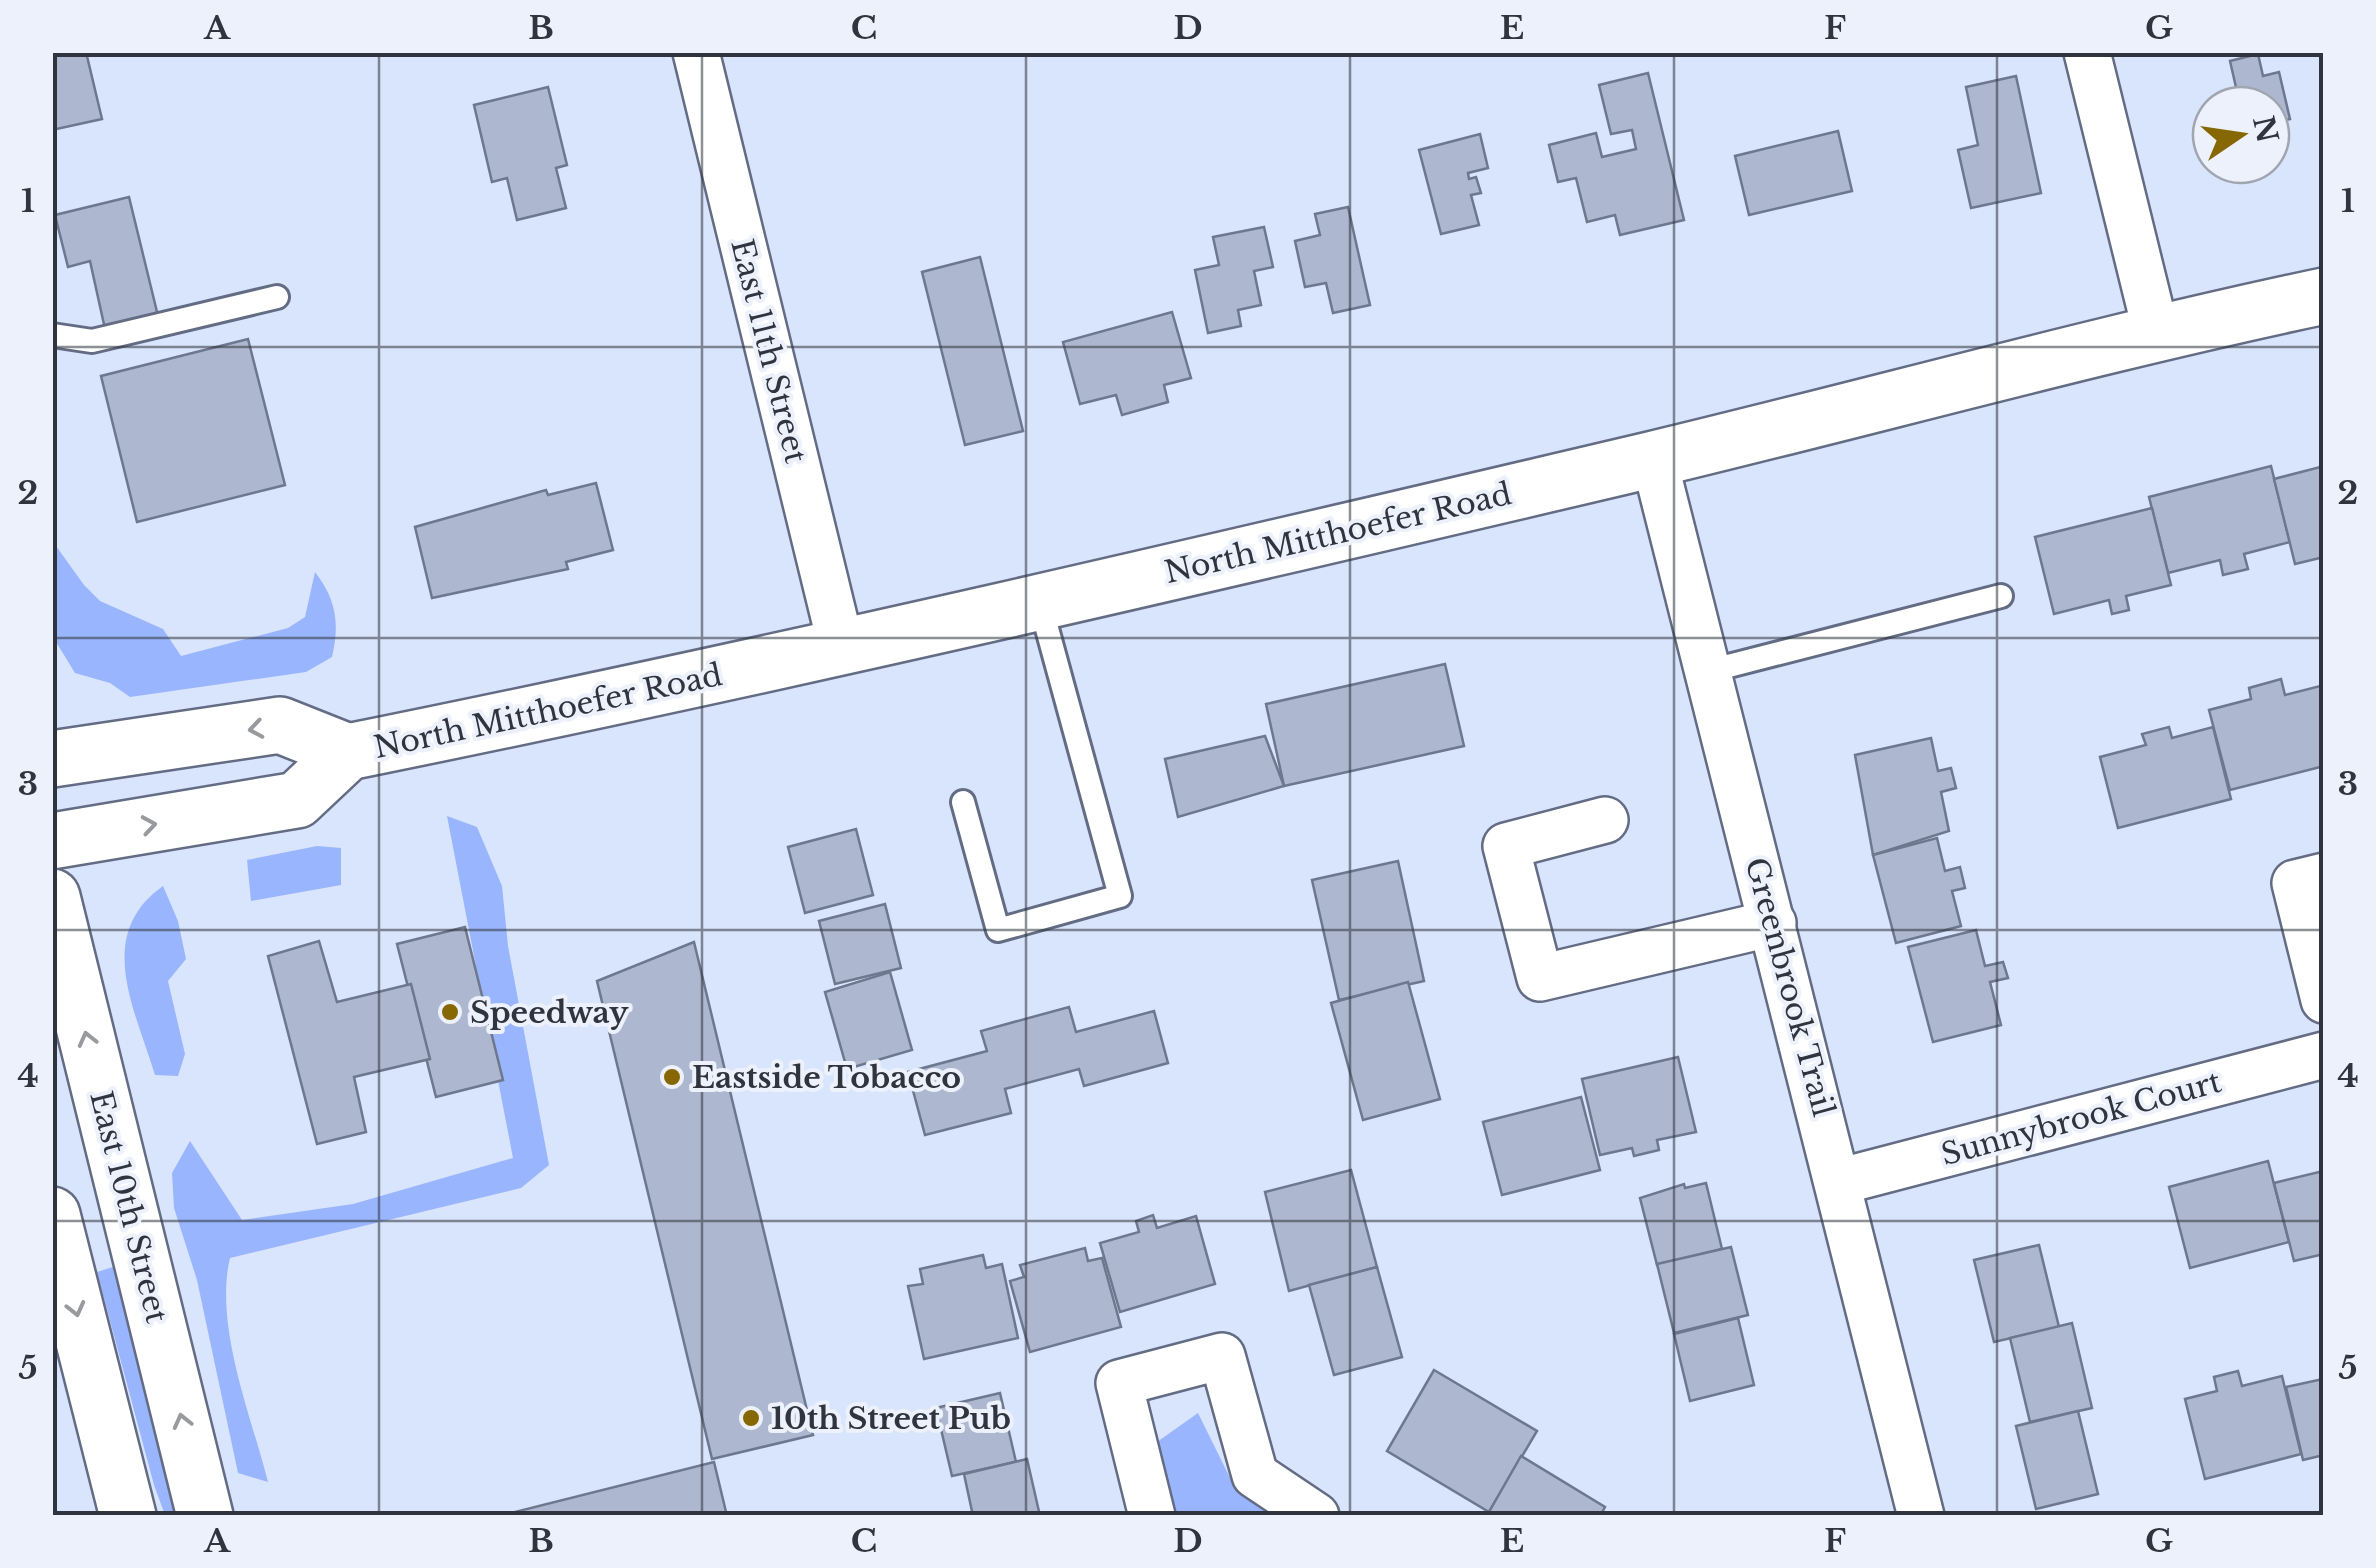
<svg xmlns="http://www.w3.org/2000/svg" width="2376" height="1568" font-family="'Libre Baskerville',serif">
<style>
.green{fill:#99b5fd}
.building{fill:#adb8d0;stroke:#6d778e;stroke-width:2.5}
.lines{fill:none;stroke-linecap:round;stroke-linejoin:round}
.lane-casing{stroke:#636c83;stroke-width:28}
.street-casing{stroke:#636c83;stroke-width:50}
.secondary-casing{stroke:#636c83;stroke-width:60}
.lane{stroke:#fff;stroke-width:22}
.street{stroke:#fff;stroke-width:45}
.secondary{stroke:#fff;stroke-width:55}
.oneway{stroke:#989a9e}
.grid{fill:none;stroke:#30343e;stroke-width:2.5;stroke-opacity:0.55}
.poi-dot{fill:#876702;stroke:#ecf1fb;stroke-width:4}
.labels{text-anchor:middle;dominant-baseline:central;stroke-width:8;stroke-linejoin:round;paint-order:stroke}
.street-label{font-size:30px;fill:#30343e;stroke:#ecf1fb}
.poi-label{font-size:30px;font-weight:bold;fill:#30343e;stroke:#ecf1fb;text-anchor:start}
.neatline{fill:none;stroke:#30343e;stroke-width:4}
.grid-label{font-size:32px;text-anchor:middle;font-weight:bold;fill:#30343e}
</style>
<rect width="100%" height="100%" fill="#d9e4fd"/>
<!-- green -->
<g class="green">
<path d="M52 522 56 546 84 585 100 601 163 629 181 656 288 628 305 617 315 572C336 599 340 623 332 657L306 672 130 697 110 683 75 673 53 637Z"/>
<path d="M447 816 477 827 502 886 508 946 549 1165 521 1188 230 1258C214 1326 251 1415 268 1482L238 1473 197 1280 174 1208 172 1173 190 1141 242 1220 353 1204 513 1158Z"/>
<polygon points="317,846 341,848 341,885 251,901 247,860"/>
<path d="M163 886 178 921 186 959 168 981 185 1054 178 1076 155 1075C135 1009 94 935 163 886Z"/>
<polygon points="116,1266 183,1515 165,1515 154,1485 97,1272"/>
<polygon points="1198,1413 1236,1490 1266,1508 1262,1515 1163,1515 1157,1442"/>
</g>
<!-- building -->
<g class="building">
<polygon points="52,52 86,52 102,119 52,130"/>
<polygon points="2258,54 2263,76 2279,72 2290,119 2271,124 2271,105 2214,105 2238,96 2230,61"/>
<polygon points="1648,73 1684,220 1620,235 1615,215 1587,222 1576,178 1558,182 1549,145 1596,133 1602,157 1636,149 1632,130 1611,134 1599,85"/>
<polygon points="2016,76 2041,193 1971,208 1958,150 1978,145 1966,87"/>
<polygon points="548,87 567,165 556,168 566,208 517,220 507,178 492,182 474,105"/>
<polygon points="1838,131 1852,191 1749,215 1735,156"/>
<polygon points="1480,134 1488,168 1468,173 1469,179 1476,177 1481,193 1471,195 1479,225 1441,234 1419,150"/>
<polygon points="129,197 158,316 105,329 90,261 68,267 55,215"/>
<polygon points="1348,207 1370,305 1333,313 1326,283 1305,287 1295,241 1320,235 1315,214"/>
<polygon points="1264,227 1273,267 1254,271 1261,305 1238,310 1241,326 1208,333 1195,270 1219,265 1213,237"/>
<polygon points="980,257 1023,431 965,445 922,272"/>
<polygon points="1172,312 1191,378 1164,385 1168,402 1122,415 1116,395 1080,404 1063,342"/>
<polygon points="248,339 285,485 137,522 101,376"/>
<polygon points="2271,466 2290,542 2244,554 2248,569 2223,575 2220,560 2168,573 2149,497"/>
<polygon points="2324,466 2324,557 2295,564 2274,479"/>
<polygon points="596,483 613,550 566,562 568,569 432,598 415,527 546,490 548,495"/>
<polygon points="2152,508 2171,585 2126,596 2129,610 2112,614 2109,600 2054,614 2035,537"/>
<polygon points="1445,664 1464,746 1284,786 1266,704"/>
<polygon points="2281,679 2285,695 2324,685 2324,766 2230,790 2209,710 2251,699 2249,688"/>
<polygon points="2169,727 2172,738 2213,727 2231,799 2118,828 2100,757 2146,745 2142,734"/>
<polygon points="1265,736 1284,786 1178,817 1165,759"/>
<polygon points="1931,738 1938,771 1951,768 1956,788 1941,792 1949,831 1873,855 1855,755"/>
<polygon points="856,829 873,895 805,913 788,847"/>
<polygon points="1937,838 1945,871 1960,867 1965,888 1952,891 1961,926 1896,943 1873,855"/>
<polygon points="1398,861 1424,981 1339,1000 1312,880"/>
<polygon points="885,904 901,968 835,984 819,921"/>
<polygon points="465,927 503,1080 436,1097 397,944"/>
<polygon points="1976,930 1985,966 2003,962 2008,978 1990,982 2001,1025 1933,1042 1908,947"/>
<polygon points="319,941 337,1002 411,984 430,1059 354,1077 366,1132 317,1144 268,956"/>
<polygon points="694,942 813,1435 712,1459 597,981"/>
<polygon points="890,972 912,1050 847,1069 825,992"/>
<polygon points="1408,982 1440,1099 1363,1120 1331,1003"/>
<polygon points="1069,1007 1076,1032 1154,1011 1168,1063 1084,1086 1079,1069 1005,1089 1011,1113 925,1135 908,1072 987,1051 981,1031"/>
<polygon points="1678,1057 1696,1132 1657,1140 1659,1150 1634,1156 1632,1148 1600,1155 1582,1079"/>
<polygon points="1581,1097 1600,1170 1502,1195 1483,1122"/>
<polygon points="2268,1161 2289,1242 2190,1268 2169,1187"/>
<polygon points="1351,1170 1377,1267 1289,1291 1265,1192"/>
<polygon points="2323,1171 2324,1254 2294,1261 2274,1183"/>
<polygon points="1706,1183 1722,1249 1657,1265 1640,1198 1684,1184 1685,1188"/>
<polygon points="1153,1215 1157,1228 1196,1216 1215,1284 1120,1312 1100,1243 1139,1232 1136,1221"/>
<polygon points="2039,1245 2059,1327 1994,1342 1974,1260"/>
<polygon points="1731,1247 1748,1315 1674,1333 1657,1264"/>
<polygon points="1085,1248 1088,1261 1102,1258 1121,1327 1030,1352 1010,1281 1024,1277 1020,1265"/>
<polygon points="983,1255 986,1268 1002,1264 1018,1338 924,1359 908,1286 923,1284 920,1269"/>
<polygon points="1377,1267 1402,1357 1334,1375 1309,1285"/>
<polygon points="1738,1318 1754,1385 1690,1401 1674,1334"/>
<polygon points="2072,1323 2092,1408 2030,1422 2010,1338"/>
<polygon points="2324,1363 2324,1455 2303,1460 2286,1387 2323,1379"/>
<polygon points="1434,1370 1537,1431 1489,1512 1387,1451"/>
<polygon points="2238,1371 2242,1386 2282,1376 2301,1454 2205,1479 2185,1399 2217,1391 2214,1377"/>
<polygon points="1000,1393 1016,1462 952,1476 936,1408"/>
<polygon points="2078,1411 2098,1494 2036,1509 2016,1426"/>
<polygon points="1521,1456 1605,1507 1600,1516 1489,1512"/>
<polygon points="1027,1459 1040,1516 973,1516 964,1474"/>
<polygon points="714,1462 727,1516 499,1516"/>
</g>
<g class="lines">
<!-- lane casing -->
<g class="lane-casing">
<g id="lane">
<polyline points="52,335 92,341 277,297"/>
<polyline points="1709,671 2001,596"/>
<polyline points="963,802 998,930 1120,896 1040,603"/>
</g>
</g>
<!-- street casing -->
<g class="street-casing">
<g id="street">
<polyline points="696,52 842,650"/>
<polyline points="2087,52 2156,332"/>
<polyline points="1654,459 1921,1516"/>
<polyline points="1605,820 1506,846 1540,978 1773,923"/>
<polyline points="2324,876 2295,883 2324,1000"/>
<polyline points="1838,1182 2324,1055"/>
<polyline points="1152,1516 1119,1383 1222,1356 1255,1475 1316,1516"/>
</g>
</g>
<!-- secondary casing -->
<g class="secondary-casing">
<g id="secondary">
<polyline points="52,759 280,725 348,752"/>
<path d="M52 841 297 800 348 752C784 664 1217 562 1650 460 1875 406 2097 344 2324 296"/>
<polyline points="52,897 205,1516"/>
<polyline points="52,1215 128,1516"/>
</g>
</g>
<!-- lane -->
<use href="#lane" class="lane"/>
<!-- street -->
<use href="#street" class="street"/>
<!-- secondary -->
<use href="#secondary" class="secondary"/>
</g>
<!-- one-way arrows -->
<defs><path id="oneway-chevron" d="M-2-3.5L2.5 0L-2 3.5" fill="none" stroke-width="1.6" stroke-linecap="round" stroke-linejoin="round" transform="scale(2.5)"/></defs>
<g class="oneway">
<use href="#oneway-chevron" transform="translate(256 729) rotate(171)"/>
<use href="#oneway-chevron" transform="translate(149 825) rotate(-9)"/>
<use href="#oneway-chevron" transform="translate(87 1039) rotate(-104)"/>
<use href="#oneway-chevron" transform="translate(76 1309) rotate(76)"/>
<use href="#oneway-chevron" transform="translate(182 1421) rotate(-104)"/>
</g>
<!-- grid -->
<path class="grid" d="M379 52V1516M702 52V1516M1026 52V1516M1350 52V1516M1674 52V1516M1997 52V1516M52 347H2324M52 638H2324M52 930H2324M52 1221H2324"/>
<!-- markers -->
<g class="poi-dot">
<circle cx="450" cy="1012" r="10"/>
<circle cx="672" cy="1077" r="10"/>
<circle cx="751" cy="1418" r="10"/>
</g>
<g class="labels">
<!-- street labels -->
<g class="street-label">
<text transform="translate(769 351) rotate(76)">East 11th Street</text>
<text transform="translate(1338 533) rotate(-13)">North Mitthoefer Road</text>
<text transform="translate(548 711) rotate(-12)">North Mitthoefer Road</text>
<text transform="translate(1790 987) rotate(75)">Greenbrook Trail</text>
<text transform="translate(2081 1118) rotate(-15)">Sunnybrook Court</text>
<text transform="translate(129 1207) rotate(76)">East 10th Street</text>
</g>
<!-- poi labels -->
<g class="poi-label">
<text x="470" y="1012">Speedway</text>
<text x="692" y="1077">Eastside Tobacco</text>
<text x="771" y="1418">10th Street Pub</text>
</g>
</g>
<!-- border -->
<rect width="2376" height="1568" fill="none" stroke="#ecf1fb" stroke-width="110"/>
<!-- north arrow -->
<g transform="translate(2241 135) rotate(77)"><circle r="48" fill="#ecf1fb" stroke="#a1a5af" stroke-width="2.5"/>
<path d="M0-8L18 38L0 25L-18 38Z" fill="#876702"/>
<text y="-15" font-size="28" font-weight="bold" text-anchor="middle" fill="#30343e">N</text>
</g>
<rect x="55" y="55" width="2266" height="1458" class="neatline"/>
<g class="grid-label">
<text x="217" y="39">A</text>
<text x="541" y="39">B</text>
<text x="864" y="39">C</text>
<text x="1188" y="39">D</text>
<text x="1512" y="39">E</text>
<text x="1835" y="39">F</text>
<text x="2159" y="39">G</text>
<text x="28" y="212">1</text>
<text x="2348" y="212">1</text>
<text x="28" y="504">2</text>
<text x="2348" y="504">2</text>
<text x="28" y="795">3</text>
<text x="2348" y="795">3</text>
<text x="28" y="1087">4</text>
<text x="2348" y="1087">4</text>
<text x="28" y="1379">5</text>
<text x="2348" y="1379">5</text>
<text x="217" y="1552">A</text>
<text x="541" y="1552">B</text>
<text x="864" y="1552">C</text>
<text x="1188" y="1552">D</text>
<text x="1512" y="1552">E</text>
<text x="1835" y="1552">F</text>
<text x="2159" y="1552">G</text>
</g>
</svg>
